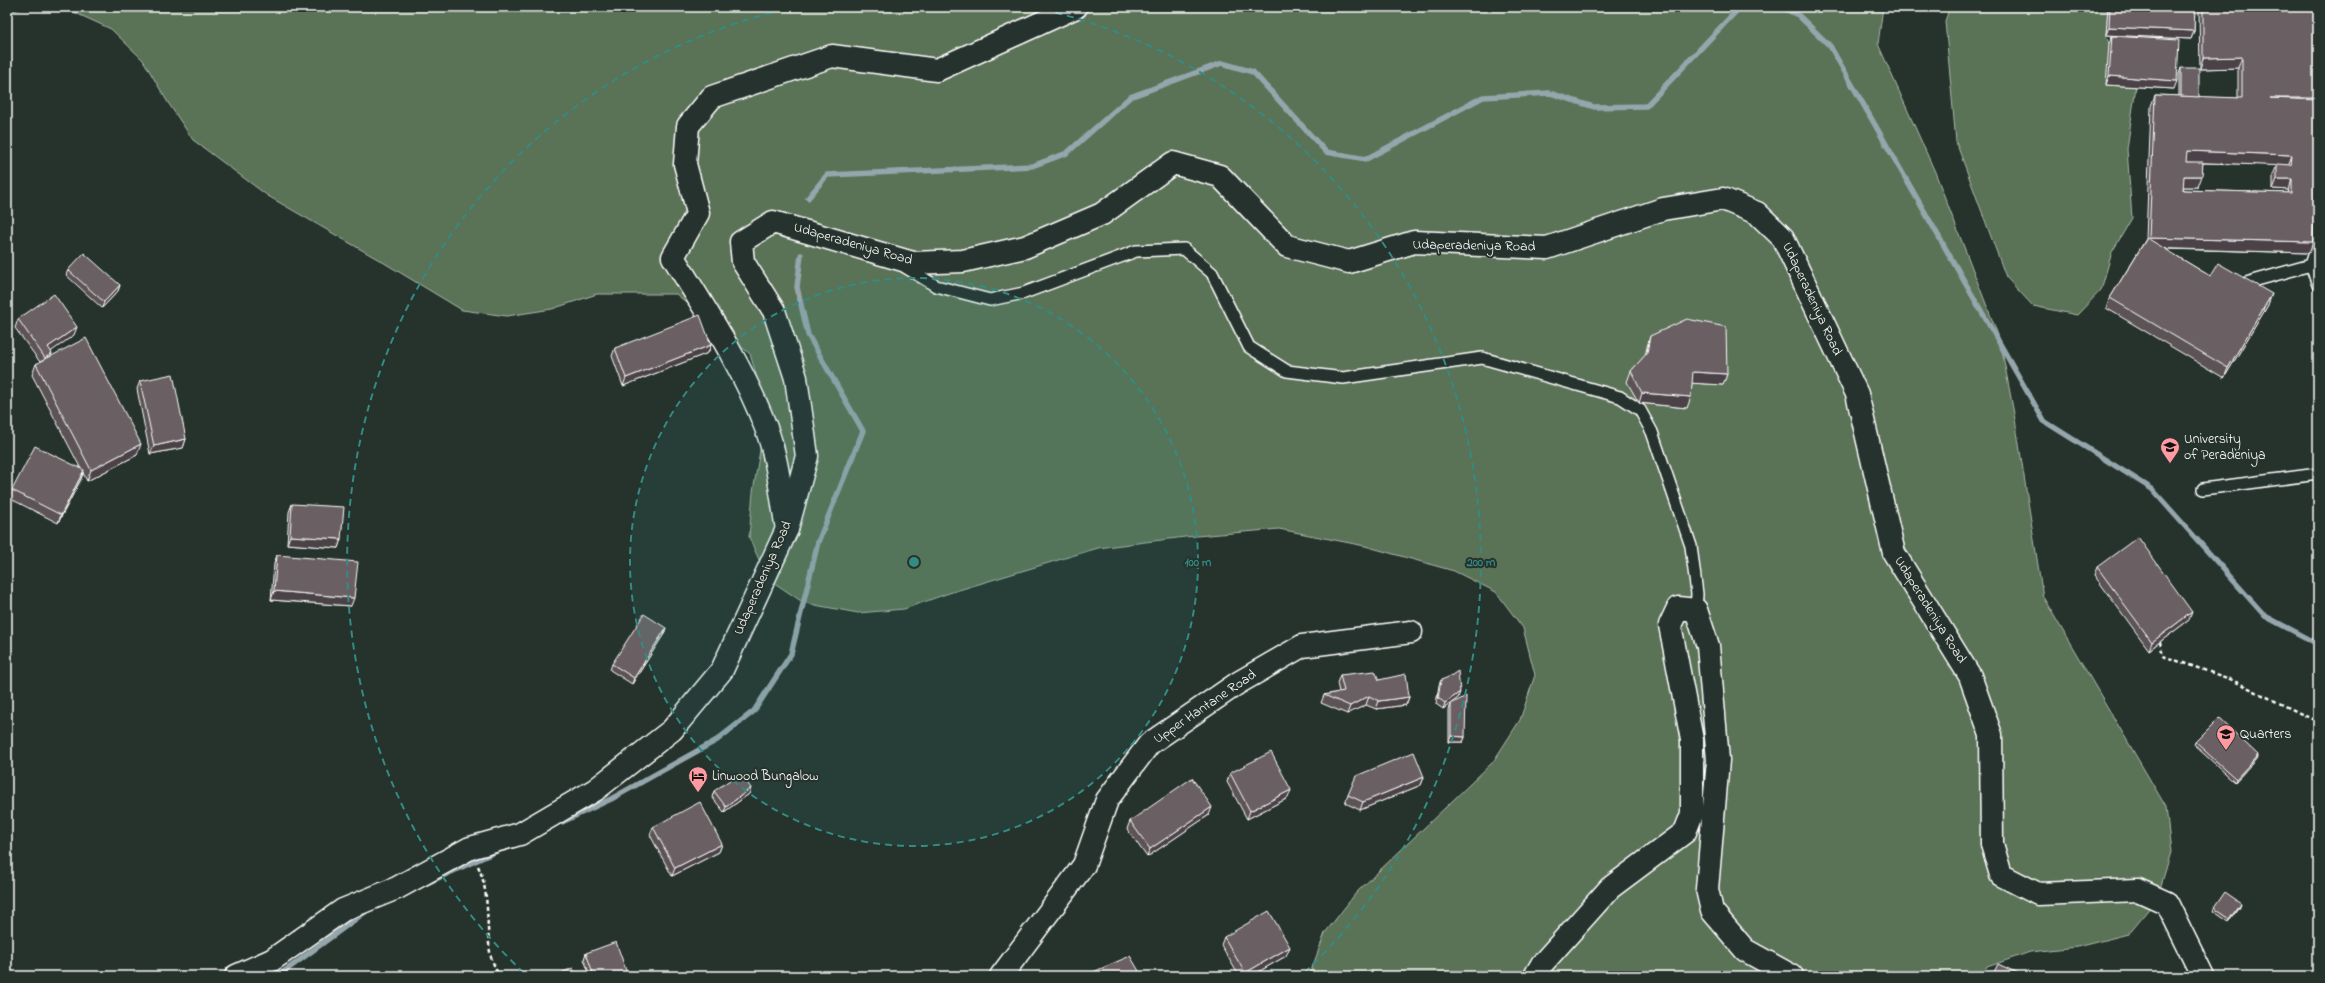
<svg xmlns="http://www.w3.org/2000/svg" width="2325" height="983" font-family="'Indie Flower',sans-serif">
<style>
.green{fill:#5a7257;stroke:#acb8ab}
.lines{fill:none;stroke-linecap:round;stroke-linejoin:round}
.stream{stroke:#95a6ac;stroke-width:5.5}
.lane-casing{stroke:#fff;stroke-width:14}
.street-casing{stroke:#fff;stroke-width:25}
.secondary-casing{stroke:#fff;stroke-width:25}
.path{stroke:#fff;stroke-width:2.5;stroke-dasharray:4 3;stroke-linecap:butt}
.lane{stroke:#26332d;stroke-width:11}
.street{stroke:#26332d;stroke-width:22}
.secondary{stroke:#26332d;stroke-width:22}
.wall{fill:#5c5356;stroke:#fff;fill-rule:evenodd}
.shaded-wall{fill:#4b4346;stroke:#fff}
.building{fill:#6b6064;stroke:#fff;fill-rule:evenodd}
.ring{fill:none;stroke:#338b84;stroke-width:2;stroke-dasharray:7 5}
.labels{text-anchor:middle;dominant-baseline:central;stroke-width:4;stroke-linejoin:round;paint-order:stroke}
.street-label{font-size:14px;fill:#fff;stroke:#26332d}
.poi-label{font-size:14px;fill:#fff;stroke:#26332d;text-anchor:start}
.centre{fill:#338b84;stroke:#26332d;stroke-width:2}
.ring-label{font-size:12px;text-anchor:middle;font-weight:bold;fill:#338b84;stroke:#26332d;stroke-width:4;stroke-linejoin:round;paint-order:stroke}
</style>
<rect width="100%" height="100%" fill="#26332d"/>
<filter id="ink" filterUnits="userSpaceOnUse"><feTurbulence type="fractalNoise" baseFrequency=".025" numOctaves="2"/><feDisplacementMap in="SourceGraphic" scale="8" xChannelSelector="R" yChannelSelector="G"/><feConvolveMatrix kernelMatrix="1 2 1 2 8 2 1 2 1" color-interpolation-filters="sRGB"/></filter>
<g filter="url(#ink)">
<!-- green -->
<g class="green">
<polygon points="7,7 1883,7 1878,44 1935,172 2000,340 2015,419 2043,597 2166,807 2171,852 2157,899 2128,934 2077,947 2030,952 1987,967 1981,976 1309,976 1325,933 1356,893 1493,762 1520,720 1535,675 1523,628 1496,592 1454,571 1365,546 1279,529 1185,537 1098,548 949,593 904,609 858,613 804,603 767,578 749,537 753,492 761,444 763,398 750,354 676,294 597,294 552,309 507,316 462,310 381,261 268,196 193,140 167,101 143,60 111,29 69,10 26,8 7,12"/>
<polygon points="1950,7 2108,7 2106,35 2109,44 2136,86 2127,149 2132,218 2112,252 2101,290 2077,315 2033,306 2006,277 1956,142 1945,21"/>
</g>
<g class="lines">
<!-- stream -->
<g class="stream">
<polyline points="1781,7 1798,15 1830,46 2044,421 2152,489 2265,616 2318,644"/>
<polyline points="808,198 827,175 1032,166 1067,153 1130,97 1222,63 1253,72 1326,152 1366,159 1483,97 1550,93 1594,107 1646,106 1740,7"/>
<polyline points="562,822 611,799 717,740 754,711 791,654 818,542 863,431 808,335 797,287 801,255"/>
<polyline points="427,883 499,850"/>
<polyline points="278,976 365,912"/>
</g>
<!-- lane casing -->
<g class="lane-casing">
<g id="lane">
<polyline points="2318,243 2311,265 2318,285"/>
<polyline points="905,267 936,286 990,300 1024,293 1136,251 1184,249 1212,273 1249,347 1287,371 1343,378 1482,358 1620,397 1640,410 1652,432 1691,546 1697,594 1696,610"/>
<polyline points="2246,283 2311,265"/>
<polyline points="2203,489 2318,474"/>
</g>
</g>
<!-- street casing -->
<g class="street-casing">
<g id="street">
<path d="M787 529C781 496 778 459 766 428 743 367 707 312 673 257L698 213 685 164 688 126 712 97 832 56 937 70 1076 7"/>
<polyline points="1001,976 1084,865 1107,800 1149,744 1238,683 1302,646 1411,632"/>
<polyline points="1535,976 1542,964 1610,888 1685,832 1692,814 1692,740 1670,625 1678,608 1696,610 1708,646 1718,760 1707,889 1712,911 1745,950 1792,976"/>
</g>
</g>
<!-- secondary casing -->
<g class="secondary-casing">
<polyline id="secondary" points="236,976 272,960 343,910 397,888 470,848 520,834 595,790 672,730 722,670 787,529 807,456 796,378 774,311 743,262 741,242 773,222 913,263 963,261 1025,247 1102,214 1173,163 1220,176 1287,246 1349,262 1414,242 1547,248 1663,209 1723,199 1757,213 1783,238 1857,394 1894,553 1970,676 1991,735 1992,844 2001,875 2038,894 2138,890 2167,903 2203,976"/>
</g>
<!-- path -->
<g class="path">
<polyline points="2160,642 2163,656 2230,679 2318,722"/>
<path d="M478 866C490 892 486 924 490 952 491 960 496 969 499 976"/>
</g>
<!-- lane -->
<use href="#lane" class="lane"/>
<!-- street -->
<use href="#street" class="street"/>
<!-- secondary -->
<use href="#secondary" class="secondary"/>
</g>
<!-- wall -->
<g class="wall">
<polygon points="2108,7 2195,7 2194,31 2191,39 2106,35"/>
<path d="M2201 7H2318L2313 242 2309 253 2165 249 2210 276 2268 305 2224 378 2106 308 2110 298 2146 239 2151 106 2155 95 2179 96V74L2181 68 2199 97 2238 98V68L2200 69 2199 11ZM2203 163 2277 165 2273 175V189L2289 190 2288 193 2183 190V187H2198Z"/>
<polygon points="2112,36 2174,89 2106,85 2109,44"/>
<polygon points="68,270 120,285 118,291 102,308 66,275"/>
<polygon points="18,319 74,335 51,351 51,357 137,455 87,481 83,473 81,479 58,523 9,498 12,490 81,469 32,375 36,364 40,362 15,328"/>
<polygon points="1650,336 1727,374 1723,385 1692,383 1687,408 1639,403 1627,382 1631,371 1645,356 1647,347"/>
<polygon points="711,345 708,353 623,386 612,356 615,348"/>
<polygon points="140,381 186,439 183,448 150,454 137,389"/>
<polygon points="292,504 341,539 338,548 287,544 289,512"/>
<polygon points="277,555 351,606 271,600 274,564"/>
<polygon points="2097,567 2189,620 2149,650 2094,575"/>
<polygon points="666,628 664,634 632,684 610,670 612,664"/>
<polygon points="1340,675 1379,680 1409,697 1406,705 1376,709 1366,705 1347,714 1321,703 1324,695 1339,692 1337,683"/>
<polygon points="1441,680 1458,698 1443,709 1436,704 1439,685"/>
<polygon points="1451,704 1465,737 1463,742 1449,742 1449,710"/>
<polygon points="2195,742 2258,755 2257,758 2235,782 2194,745"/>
<polygon points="1230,773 1288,798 1247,819 1227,782"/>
<polygon points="1424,777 1421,785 1360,810 1345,803 1348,795"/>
<polygon points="751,788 749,794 724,812 712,797 714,791"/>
<polygon points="1209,815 1147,857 1127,829 1130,821"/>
<polygon points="653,827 722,844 719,852 672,876 650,835"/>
<polygon points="2240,906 2229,922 2213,911 2214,908"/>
<polygon points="1224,937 1286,956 1251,976 1239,976 1221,945"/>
<polygon points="586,953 628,976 590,976 584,959"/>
</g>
<!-- shaded-wall -->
<g class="shaded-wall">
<polygon points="2109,27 2194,31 2191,39 2106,35"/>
<polygon points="2242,57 2238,68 2200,69 2203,58"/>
<polygon points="2109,76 2177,81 2174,89 2106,85"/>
<polygon points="2270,98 2318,98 2318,101"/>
<polygon points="2187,151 2292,155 2288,166 2183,162"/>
<polygon points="2184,176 2202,176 2198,187 2180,187"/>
<polygon points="2277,179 2292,179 2289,190 2273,189"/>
<polygon points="2149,238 2313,242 2309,253 2146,248"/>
<polygon points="120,285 118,291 102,308 104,302"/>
<polygon points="2272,294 2268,305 2224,378 2228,368"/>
<polygon points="77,327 74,335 45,356 48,347"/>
<polygon points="711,345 708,353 623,386 626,378"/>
<polygon points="52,353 49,362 42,366 45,358"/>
<polygon points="1693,372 1727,374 1723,385 1689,383"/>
<polygon points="1642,393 1691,397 1687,408 1639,403"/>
<polygon points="186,439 183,448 150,454 154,446"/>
<polygon points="141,444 137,455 87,481 91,470"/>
<polygon points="84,470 81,479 58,523 61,515"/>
<polygon points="290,536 341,539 338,548 287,544"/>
<polygon points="274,591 354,598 351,606 271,600"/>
<polygon points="2192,612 2189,620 2149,650 2152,642"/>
<polygon points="666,628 664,634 632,684 634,678"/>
<polygon points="1460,692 1458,698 1443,709 1445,703"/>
<polygon points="1369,696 1366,705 1347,714 1350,706"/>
<polygon points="1409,697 1406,705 1376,709 1379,701"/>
<polygon points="1451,736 1465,737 1463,742 1449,742"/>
<polygon points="2258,755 2257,758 2235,782 2236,779"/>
<polygon points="1424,777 1421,785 1360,810 1363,802"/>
<polygon points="751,788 749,794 724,812 726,807"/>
<polygon points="1291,790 1288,798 1247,819 1250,811"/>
<polygon points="1212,807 1209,815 1147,857 1150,849"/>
<polygon points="722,844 719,852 672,876 675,868"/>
<polygon points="2241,903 2240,906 2229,922 2230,919"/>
<polygon points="1290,947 1286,956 1251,976 1244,976 1245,973"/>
</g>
<!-- building -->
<g class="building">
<polygon points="2110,7 2195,7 2194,31 2109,27"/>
<path d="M2203 7H2318V98H2270L2318 100 2313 242 2149 238 2155 95 2242 98V57L2203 58ZM2187 151 2292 155 2291 165 2277 164V179H2292V193L2183 190 2184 176H2202L2203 162H2186Z"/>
<polygon points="2112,36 2179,40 2177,81 2109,76"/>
<polygon points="2181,68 2199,68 2199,97 2181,96"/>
<polygon points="2147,238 2210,276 2218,263 2272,294 2228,368 2110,298"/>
<polygon points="84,253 120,285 104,302 68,270"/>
<polygon points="54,294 77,327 48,347 52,353 45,358 18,319"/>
<polygon points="700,315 711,345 626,378 615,348"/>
<polygon points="1687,319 1726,327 1727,374 1693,372 1691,397 1642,393 1631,371 1647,353 1650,336"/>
<polygon points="86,338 141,444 91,470 36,364"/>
<polygon points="173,374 186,439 154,446 140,381"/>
<polygon points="35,446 84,470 61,515 12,490"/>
<polygon points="292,504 344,507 341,539 290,536"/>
<polygon points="2138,537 2192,612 2152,642 2097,567"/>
<polygon points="277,555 358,562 354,598 274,591"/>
<polygon points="644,614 666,628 634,678 612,664"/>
<polygon points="1375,671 1379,680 1406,674 1409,697 1379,701 1369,696 1350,706 1324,695 1344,691 1340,675"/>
<polygon points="1458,671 1460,692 1445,703 1438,698 1441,680 1449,677"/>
<polygon points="1466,696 1465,737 1451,736 1451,704"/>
<polygon points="2219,718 2258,755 2236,779 2195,742"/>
<polygon points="1271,752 1291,790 1250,811 1230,773"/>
<polygon points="1414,752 1424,777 1363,802 1348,795 1356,776"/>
<polygon points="740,773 751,788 726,807 714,791"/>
<polygon points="1192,778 1212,807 1150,849 1130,821"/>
<polygon points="700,802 722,844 675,868 653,827"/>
<polygon points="2225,892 2241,903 2230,919 2214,908"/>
<polygon points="1269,911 1290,947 1245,973 1224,937"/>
<polygon points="616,942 628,976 594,976 586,953"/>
<polygon points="1130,956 1142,976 1084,976"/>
<polygon points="1998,964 2024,976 1992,976"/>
<polygon points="573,968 576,976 554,976"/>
</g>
</g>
<!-- distance rings -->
<circle cx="914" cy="562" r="284" fill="#338b84" fill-opacity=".12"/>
<g class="ring">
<circle cx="914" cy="562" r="284"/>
<path d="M524 973A567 567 0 0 1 796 7M1032 7A567 567 0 0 1 1304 973"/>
</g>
<!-- icons -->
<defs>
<g id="university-pin" transform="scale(1)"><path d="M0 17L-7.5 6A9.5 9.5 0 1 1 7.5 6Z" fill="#ff9aa2" stroke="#26332d"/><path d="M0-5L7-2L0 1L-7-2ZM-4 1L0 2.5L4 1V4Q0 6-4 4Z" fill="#111"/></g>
<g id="hotel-pin" transform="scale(1)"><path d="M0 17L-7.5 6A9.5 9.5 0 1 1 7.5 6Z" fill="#ff9aa2" stroke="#26332d"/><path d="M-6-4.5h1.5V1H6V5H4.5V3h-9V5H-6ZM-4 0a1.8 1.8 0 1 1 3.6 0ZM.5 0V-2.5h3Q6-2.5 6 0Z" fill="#111"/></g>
</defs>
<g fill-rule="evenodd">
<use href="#university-pin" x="2170" y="447"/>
<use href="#university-pin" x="2226" y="734"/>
<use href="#hotel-pin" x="698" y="776"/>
</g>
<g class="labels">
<!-- street labels -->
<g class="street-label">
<text transform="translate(853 244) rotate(16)">Udaperadeniya Road</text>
<text transform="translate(1474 246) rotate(1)">Udaperadeniya Road</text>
<text transform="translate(1812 299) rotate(65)">Udaperadeniya Road</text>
<text transform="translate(763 578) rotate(-66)">Udaperadeniya Road</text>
<text transform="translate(1930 610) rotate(58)">Udaperadeniya Road</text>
<text transform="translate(1205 707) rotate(-34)">Upper Hantane Road</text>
</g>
<!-- poi labels -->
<g class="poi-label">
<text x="2184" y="439">University<tspan x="2184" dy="16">of Peradeniya</tspan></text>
<text x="2240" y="734">Quarters</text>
<text x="712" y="776">Linwood Bungalow</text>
</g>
</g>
<circle cx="914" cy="562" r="6" class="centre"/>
<g class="ring-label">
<text x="1198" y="566">100 m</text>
<text x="1481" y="566">200 m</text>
</g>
<!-- margin -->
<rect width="2325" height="983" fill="none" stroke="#26332d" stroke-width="24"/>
<rect x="12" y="12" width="2301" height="959" fill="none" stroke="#fff" stroke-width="1.5" filter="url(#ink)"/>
</svg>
